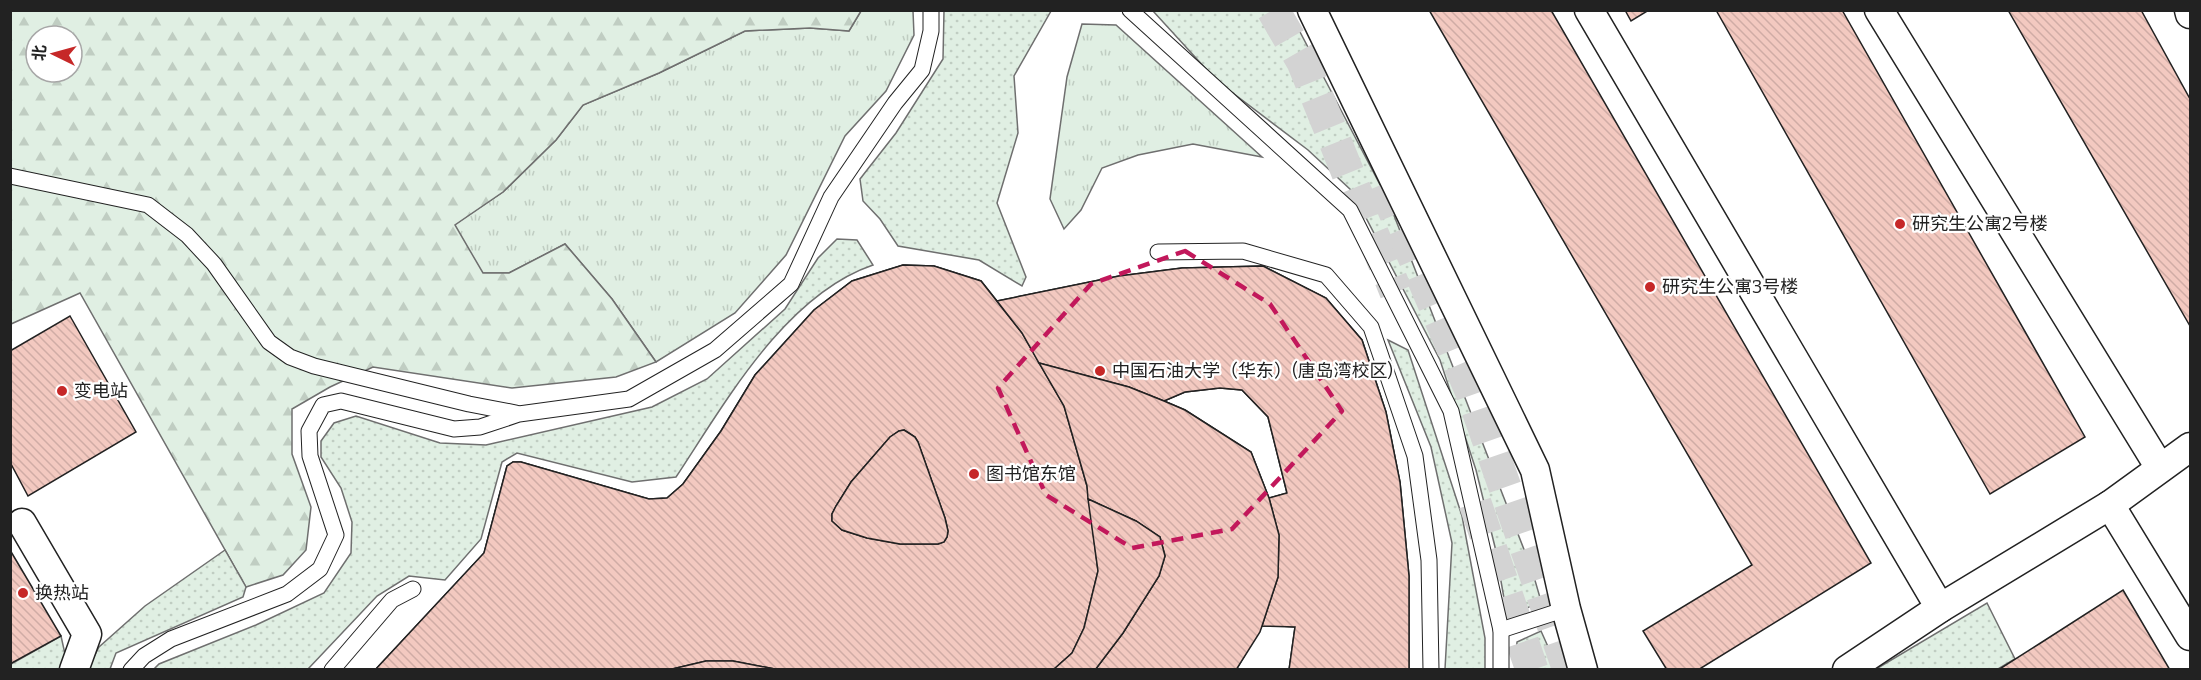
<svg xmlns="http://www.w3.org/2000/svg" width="2201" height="680" font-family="Bitter,'Noto Sans SC',serif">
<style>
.grass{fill:url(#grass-tufts);stroke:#6f6f6f;stroke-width:1.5}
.forest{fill:url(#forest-firs);stroke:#6f6f6f;stroke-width:1.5;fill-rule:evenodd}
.garden{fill:url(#garden-dots);stroke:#6f6f6f;stroke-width:1.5}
.building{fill:url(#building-back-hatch);stroke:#222;stroke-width:1.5;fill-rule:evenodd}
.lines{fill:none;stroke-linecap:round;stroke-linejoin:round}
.secondary-tunnel{stroke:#d3d3d3;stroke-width:33;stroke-dasharray:33 16;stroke-linecap:butt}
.lane-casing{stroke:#222;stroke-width:17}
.street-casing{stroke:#222;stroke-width:31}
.lane{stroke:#fff;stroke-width:15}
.street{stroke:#fff;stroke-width:28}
.marked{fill:none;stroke:#c2185b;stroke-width:4.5;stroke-dasharray:12 8;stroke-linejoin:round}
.poi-dot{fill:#c62828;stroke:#fff;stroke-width:2}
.labels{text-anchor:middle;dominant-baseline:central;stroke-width:4.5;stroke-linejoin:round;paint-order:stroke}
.poi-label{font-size:18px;fill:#222;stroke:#fff;text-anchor:start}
</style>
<defs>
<pattern id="grass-tufts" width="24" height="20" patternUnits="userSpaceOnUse" patternTransform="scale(1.5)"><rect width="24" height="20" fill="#e0efe3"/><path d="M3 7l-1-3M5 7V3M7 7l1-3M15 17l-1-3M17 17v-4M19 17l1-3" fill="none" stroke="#c0cdc2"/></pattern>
<pattern id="forest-firs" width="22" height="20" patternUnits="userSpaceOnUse" patternTransform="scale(1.5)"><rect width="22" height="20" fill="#e0efe3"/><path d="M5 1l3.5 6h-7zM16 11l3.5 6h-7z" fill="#c0cdc2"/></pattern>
<pattern id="garden-dots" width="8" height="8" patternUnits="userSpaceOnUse" patternTransform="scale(1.5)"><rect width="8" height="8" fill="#e0efe3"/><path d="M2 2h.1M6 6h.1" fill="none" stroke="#c0cdc2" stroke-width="1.8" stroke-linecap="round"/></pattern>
<pattern id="building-back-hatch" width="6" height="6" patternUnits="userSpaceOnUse" patternTransform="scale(1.5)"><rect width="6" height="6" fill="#f3c9c0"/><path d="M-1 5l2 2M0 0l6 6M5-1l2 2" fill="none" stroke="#d0aca5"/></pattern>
</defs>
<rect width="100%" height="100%" fill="#fff"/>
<!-- grass -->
<g class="grass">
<polygon points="861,11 913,11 914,35 886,91 845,136 786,255 735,313 656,362 612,299 565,244 509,273 482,273 454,225 503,192 556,140 583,105 659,73 745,31 810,28 849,31"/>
<polygon points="1082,24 1116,25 1262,157 1193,144 1138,155 1102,168 1081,210 1064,229 1050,199 1067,77"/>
</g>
<!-- forest -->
<path class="forest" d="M10 11H861L849 31 810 28 745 31 659 73 583 105 556 140 503 192 455 225 483 273H509L565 244 612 299 656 362 616 377 512 388 373 367 330 387 292 409V454L311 507 306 550 283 575 246 587 80 293 11 324ZM36 36H72V72H36Z"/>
<!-- garden -->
<g class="garden">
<polygon points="944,11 1051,11 1014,76 1018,133 997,203 1026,277 1022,286 979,260 898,246 880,219 863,201 860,179 896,133 943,59"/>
<polygon points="1153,11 1289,11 1388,200 1532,570 1541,601 1521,611 1505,604 1495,547 1476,470 1440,360 1352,191 1308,150 1217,81"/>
<path d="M837 239 857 240 873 265C785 295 725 403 676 477L632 482 517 453 502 462 481 539 445 580 409 576 377 596 308 669H154L159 664 256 625 324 593 351 553 352 522 341 488 321 457V441L334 423 356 416 440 443 486 445 652 407 707 379 785 309 818 258Z"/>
<polygon points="1388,340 1408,350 1462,516 1485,638 1485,669 1445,669 1452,543 1431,447"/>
<polygon points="225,550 246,587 243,597 116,653 110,669 87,670 99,647 145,606"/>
<polygon points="1987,603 2015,659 1998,669 1876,669"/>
<polygon points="1541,631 1558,669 1515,669 1517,642"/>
<polygon points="61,636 65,654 60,669 11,670 11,664"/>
</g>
<!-- building -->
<g class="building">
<polygon points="1429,10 1551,10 1871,563 1698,670 1667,670 1643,631 1752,565"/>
<polygon points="1625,10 1649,10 1631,21"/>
<polygon points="1716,10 1842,10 2085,437 1990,494"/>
<polygon points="2008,10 2141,10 2190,99 2190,326"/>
<path d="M903 265 934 266 981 281 997 301 1119 276 1182 268 1263 266 1326 298 1362 340 1386 412 1400 482 1409 576V670H1289L1295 627 1281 626H1262L1236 670H375L484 553 507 466 513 462H521L649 499 667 498 683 484 721 431 755 375 814 310 852 281ZM1220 388 1242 390 1268 417 1287 493 1269 498 1251 452 1185 410 1164 401 1185 392Z"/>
<path d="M903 265 934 266 981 281 1022 333 1064 406 1087 486 1098 571 1084 628 1072 653 1053 670H780L733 661H706L668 670H375L484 553 507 466 513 462H521L649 499 667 498 683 484 721 431 755 375 814 310 852 281ZM904 430 915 437 918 442 945 518 948 531 947 537 944 542 938 544H900L867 538 842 530 832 521V514L836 506 851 482 890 437 899 431Z"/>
<polygon points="1263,266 1326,298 1362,340 1386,412 1400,482 1409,576 1409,670 1289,670 1295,627 1262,626 1278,577 1279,535 1269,498 1287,493 1268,417 1242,390 1220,388 1185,392 1164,401 1129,387 1039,363 1022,333 997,301 1119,276 1182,268"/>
<polygon points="70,316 136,432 28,496 10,462 10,351"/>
<polygon points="1039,363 1129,387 1164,401 1185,410 1251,452 1269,498 1279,535 1278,577 1260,632 1236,670 1095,670 1123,633 1159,576 1165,556 1160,537 1136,521 1088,499 1087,486 1064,406"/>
<polygon points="904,430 915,437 918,442 945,518 948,531 947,537 944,542 938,544 900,544 867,538 842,530 832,521 832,514 836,506 851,482 890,437 899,431"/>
<polygon points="1088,499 1136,521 1160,537 1165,556 1159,576 1123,633 1095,670 1053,670 1072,653 1084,628 1098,571"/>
<polygon points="10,550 61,636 10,664"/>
<polygon points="2123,590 2170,670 1998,670 2039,644"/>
<polygon points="706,661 733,661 780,670 668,670"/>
</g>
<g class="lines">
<!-- secondary-tunnel -->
<g class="secondary-tunnel">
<polyline points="1273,10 1303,62 1396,292"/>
<polyline points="1383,184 1472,393 1569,670"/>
<polyline points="1475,503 1532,670"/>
</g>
<!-- lane casing -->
<g class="lane-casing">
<g id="lane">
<polyline points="1130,10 1350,210 1451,411 1501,630 1501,670"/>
<polyline points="10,176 148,205 187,235 214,264 269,342 290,357 314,366 469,404 516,413"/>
<polyline points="1158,252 1243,251 1326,275 1371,327 1415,456 1429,560 1431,670"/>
<polyline points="1501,630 1566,609"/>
<polyline points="131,670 144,656 171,639 287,594 320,569 336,535 310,456 309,431 323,405 341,401 454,429 480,427 519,414 629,399 715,350 791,284 831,197 895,103 922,70 931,31 931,10"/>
<polyline points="332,670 392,600 413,589"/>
</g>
</g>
<!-- street casing -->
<g class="street-casing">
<g id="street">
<polyline points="1312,10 1535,470 1566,609 1583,670"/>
<polyline points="1589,10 1940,608"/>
<polyline points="1879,10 2160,468"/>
<polyline points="2189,10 2190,14"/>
<polyline points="2110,505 2190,636"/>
<polyline points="22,523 87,634 74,670"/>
<polyline points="1847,670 1940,608 2110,505 2190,447"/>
</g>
</g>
<!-- lane -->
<use href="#lane" class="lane"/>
<!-- street -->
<use href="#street" class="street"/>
</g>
<!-- marked area -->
<path class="marked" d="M1185 251 1270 304 1342 411 1232 529 1132 548 1046 495 998 388 1091 284Z"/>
<!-- markers -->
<g class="poi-dot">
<circle cx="1900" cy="224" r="6"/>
<circle cx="1650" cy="287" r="6"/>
<circle cx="1100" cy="371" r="6"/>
<circle cx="62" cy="391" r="6"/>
<circle cx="974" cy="474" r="6"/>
<circle cx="23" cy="593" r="6"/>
</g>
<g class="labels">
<!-- poi labels -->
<g class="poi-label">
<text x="1912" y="224">研究生公寓2号楼</text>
<text x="1662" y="287">研究生公寓3号楼</text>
<text x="1112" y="371">中国石油大学（华东）(唐岛湾校区)</text>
<text x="74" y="391">变电站</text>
<text x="986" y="474">图书馆东馆</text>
<text x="35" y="593">换热站</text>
</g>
</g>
<!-- border -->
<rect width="2201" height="680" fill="none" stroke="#222222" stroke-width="24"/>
<!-- north arrow -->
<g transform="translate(54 54) rotate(275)"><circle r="28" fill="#ffffff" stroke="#a7a7a7" stroke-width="1.5"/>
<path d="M0-4.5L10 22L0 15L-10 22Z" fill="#c62828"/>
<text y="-9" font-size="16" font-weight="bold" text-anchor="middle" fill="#222222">北</text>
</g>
</svg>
